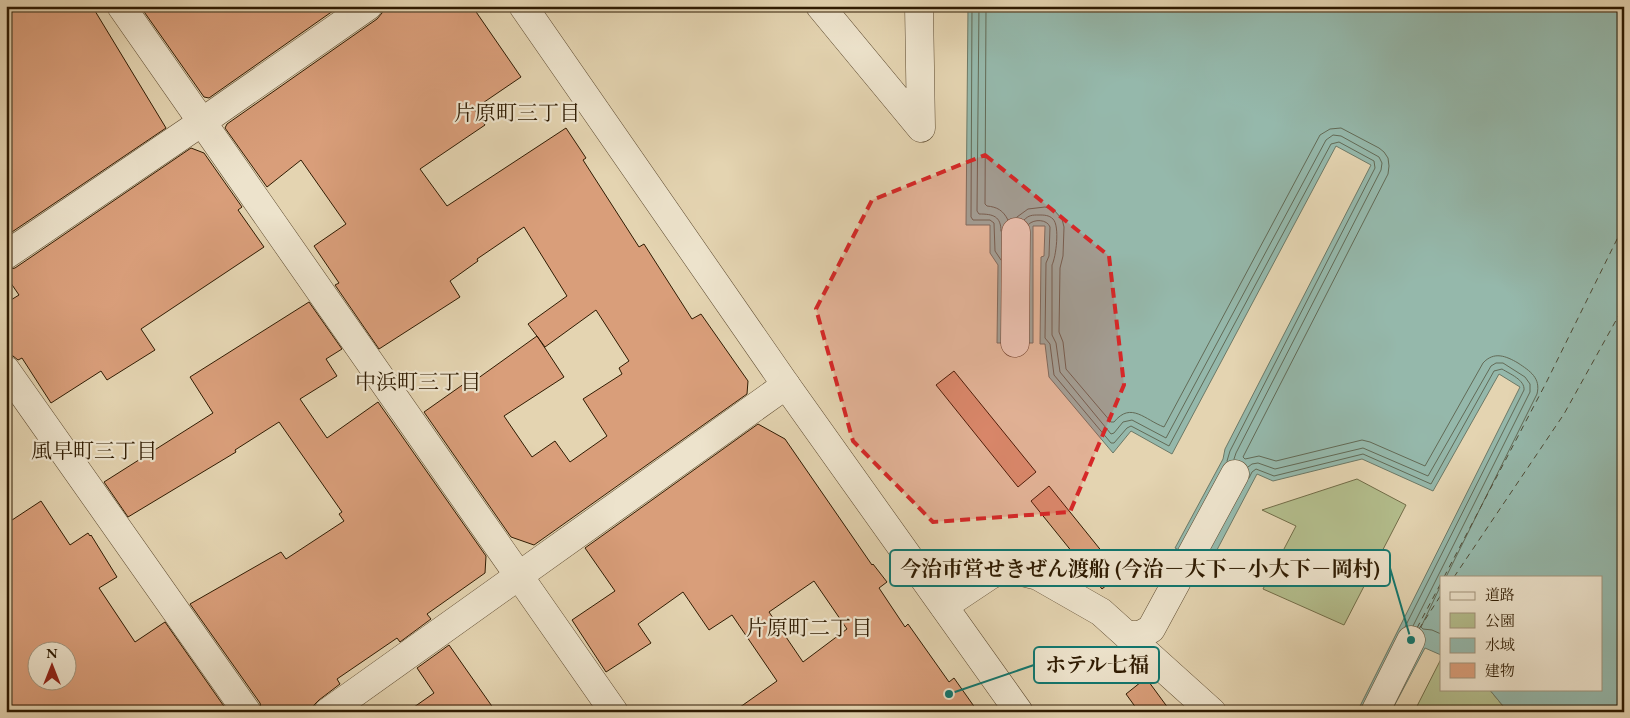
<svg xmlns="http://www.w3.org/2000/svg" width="1630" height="718" font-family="'EB Garamond','Noto Serif JP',serif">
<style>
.green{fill:#b3bd8c;stroke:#716c47}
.water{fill:#95b8ab;stroke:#6c7967}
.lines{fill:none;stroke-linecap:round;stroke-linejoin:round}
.shore{stroke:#626a56;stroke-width:1}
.ferry{stroke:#4e4a35;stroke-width:1;stroke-dasharray:6 5;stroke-linecap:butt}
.building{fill:#d99e7a;stroke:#2f1b02;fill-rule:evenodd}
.minor-casing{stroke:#5c492e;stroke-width:29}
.minor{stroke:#ede3cc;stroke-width:28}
.marked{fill:#d62828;fill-opacity:0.2;stroke:#d62828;stroke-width:4;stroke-dasharray:10 6;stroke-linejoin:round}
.labels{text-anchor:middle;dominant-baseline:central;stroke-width:4.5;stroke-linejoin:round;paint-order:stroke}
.neighbourhood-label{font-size:21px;fill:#2f1b02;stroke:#ede3cc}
.leader{fill:none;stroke:#0f766e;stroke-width:2}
.callout-dot{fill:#0f766e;stroke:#ede3cc;stroke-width:2}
.callout{fill:#ede3cc;stroke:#0f766e;stroke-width:2}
.callout-label{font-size:21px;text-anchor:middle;font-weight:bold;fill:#2f1b02}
</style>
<rect width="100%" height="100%" fill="#e4d4b1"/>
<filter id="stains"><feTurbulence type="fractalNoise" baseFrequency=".004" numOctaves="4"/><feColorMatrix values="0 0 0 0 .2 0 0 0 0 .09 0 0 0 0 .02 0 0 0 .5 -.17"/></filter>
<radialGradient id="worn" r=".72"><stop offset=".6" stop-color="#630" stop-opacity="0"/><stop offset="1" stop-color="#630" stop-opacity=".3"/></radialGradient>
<!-- green -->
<g class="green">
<polygon points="1357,479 1406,505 1344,625 1263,589 1296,526 1262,510"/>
<polygon points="1441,659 1441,689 1489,689 1508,712 1414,712"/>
</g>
<!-- water -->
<polygon class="water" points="968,6 1624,6 1624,712 1508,712 1489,689 1601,689 1601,577 1441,577 1441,655 1425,648 1391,712 1357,712 1520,387 1499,374 1433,491 1362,459 1273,481 1257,474 1209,565 1175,548 1223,459 1225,449 1371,165 1336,146 1172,454 1131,431 1113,453 1049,377 1045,344 1040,344 1041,257 1044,256 1045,226 1033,226 1033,343 997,343 998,265 990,253 990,225 966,225"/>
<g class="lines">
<!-- shore -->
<g class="shore">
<polyline points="972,6 971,217 973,220 990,220 994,223 995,251 1001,260"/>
<path d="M979 6 977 211 979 214C993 214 1001 216 1001 231"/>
<path d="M986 6 985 204 987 206C997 207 1003 210 1008 220"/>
<path d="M1017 217 1028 209 1045 207 1054 210 1062 219 1064 227 1063 256 1060 268 1059 332 1063 342 1066 369 1111 422H1114C1131 401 1145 420 1164 427L1320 135 1330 129 1341 128 1379 148 1384 152 1388 158 1389 166 1388 174 1243 457 1245 459 1259 456 1276 461 1362 440 1370 442 1425 466 1483 363C1494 351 1506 356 1518 363 1530 371 1541 378 1537 394L1446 577"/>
<path d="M1024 220C1029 215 1032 215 1039 215 1044 215 1049 215 1053 219 1060 226 1056 257 1052 265V335L1056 343 1060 372 1111 434 1114 433 1123 422 1132 420 1166 438 1326 140 1333 135 1341 136 1379 157 1382 163 1381 170 1236 453 1234 459"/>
<path d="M1029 224C1034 219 1047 219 1050 227L1049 256 1046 263 1045 338 1050 344 1054 375 1111 443H1114L1127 428 1131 426 1169 446 1331 144 1339 142 1374 161 1375 168 1230 451 1227 461"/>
<polyline points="1248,467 1252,464 1258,463 1275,469 1363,448 1428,476 1491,366 1496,363 1503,363 1525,377 1530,384 1530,392 1413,626"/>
<path d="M1249 478 1252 472 1256 469 1274 476 1363 454 1431 484 1494 371 1502 369C1510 374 1525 380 1524 390L1405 627"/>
<polyline points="1441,585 1421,627 1423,629 1432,630 1441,634"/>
</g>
<!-- ferry -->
<g class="ferry">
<polyline points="1444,577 1546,383 1624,225"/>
<polyline points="1454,577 1564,414 1624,306"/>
<polyline points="1417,628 1441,583"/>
<polyline points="1419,629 1441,595"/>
</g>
</g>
<!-- building -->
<g class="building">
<polygon points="6,6 92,6 166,128 6,236"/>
<polygon points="140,6 340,6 209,98 204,97"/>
<polygon points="383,6 472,6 521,77 474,109 485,125 420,169 447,206 566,128 586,158 583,160 639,247 644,244 692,319 701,314 748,381 747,394 534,545 511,537 424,412 468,381 470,384 537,336 564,377 504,416 532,457 555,441 570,462 607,436 583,399 622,374 619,368 629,361 596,310 545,347 528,324 567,296 524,227 477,259 478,261 450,281 460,297 379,349 335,285 339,283 314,246 346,224 301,160 267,187 225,128 227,124 377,19 382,13"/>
<polygon points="191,148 204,153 242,207 238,210 264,247 141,329 155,350 107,380 101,371 51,403 22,358 18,360 13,356 6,355 6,303 19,295 6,276 6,270 15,268"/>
<polygon points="309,302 342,349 326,359 337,376 300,399 327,438 378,402 486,556 485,573 427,614 431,619 400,642 397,638 337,679 340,684 319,700 314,705 313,712 262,712 260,703 190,604 281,552 286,559 344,521 339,514 342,512 279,422 235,450 236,452 128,517 104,482 213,413 190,377"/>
<polygon points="954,371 1036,472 1018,487 936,385"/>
<path d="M758 424 785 439 872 565 873 564 887 582 879 588 905 627 908 624 949 682 954 678 978 712H733L777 681 732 615 709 630 683 592 638 624 651 643 606 672 572 620 615 591 585 548ZM814 581 847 629 803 662 769 612Z"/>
<polygon points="1049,486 1120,574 1102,589 1031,501"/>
<path d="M41 501 70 545 88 533 90 536 91 535 117 577 99 588 135 642 165 622 228 712H6V524ZM38 650H68V680H38Z"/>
<polygon points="449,645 496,712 407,712 434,693 417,668"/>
<polygon points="1146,678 1171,712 1139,712 1126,694"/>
</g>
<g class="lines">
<!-- minor casing -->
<g class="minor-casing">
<g id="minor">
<polyline points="121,6 614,712"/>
<polyline points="523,6 786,385 1019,712"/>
<polyline points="820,6 921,128 919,6"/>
<polyline points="6,255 202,122 368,6"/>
<polyline points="1015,343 1016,232"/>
<polyline points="6,370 247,712"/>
<polyline points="944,606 992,574 1009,569 1038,576 1101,612 1212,712"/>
<polyline points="1127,635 1140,635 1151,629 1235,474"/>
<polyline points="328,712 786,385"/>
<polyline points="1375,712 1411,640"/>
</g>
</g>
<!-- minor -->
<use href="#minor" class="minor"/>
</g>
<!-- marked area -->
<path class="marked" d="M985 155 1109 256 1124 385 1070 512 933 522 853 441 816 309 872 200Z"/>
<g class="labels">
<!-- neighbourhood labels -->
<g class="neighbourhood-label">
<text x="517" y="112">片原町三丁目</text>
<text x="418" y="381">中浜町三丁目</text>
<text x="94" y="450">風早町三丁目</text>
<text x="809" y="627">片原町二丁目</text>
</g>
</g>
<!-- callouts -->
<path class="leader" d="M1411 640L1390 568M949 694L1034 665"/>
<g class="callout-dot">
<circle cx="1411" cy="640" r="5"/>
<circle cx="949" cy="694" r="5"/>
</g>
<g class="callout">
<rect x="890" y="550" width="500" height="36" rx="5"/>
<rect x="1034" y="647" width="125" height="36" rx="5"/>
</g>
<g class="callout-label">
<text x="1140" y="576">今治市営せきぜん渡船 (今治－大下－小大下－岡村)</text>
<text x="1097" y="672">ホテル七福</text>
</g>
<!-- margin -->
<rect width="1630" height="718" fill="none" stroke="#e4d4b1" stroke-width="25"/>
<rect x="8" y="8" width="1615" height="703" fill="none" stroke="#2f1b02" stroke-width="2.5"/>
<rect x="12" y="12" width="1605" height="693" fill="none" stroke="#2f1b02"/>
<!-- legend -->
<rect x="1440" y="576" width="162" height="115" fill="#ede3cc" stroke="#a1937b"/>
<rect x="1450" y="592" width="25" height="8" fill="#ede3cc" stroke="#a1937b"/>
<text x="1485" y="600" font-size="15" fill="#2f1b02">道路</text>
<rect x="1450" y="613" width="25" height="15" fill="#b3bd8c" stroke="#a1937b"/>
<text x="1485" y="626" font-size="15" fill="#2f1b02">公園</text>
<rect x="1450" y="638" width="25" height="15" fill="#95b8ab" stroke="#a1937b"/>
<text x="1485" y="650" font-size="15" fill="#2f1b02">水域</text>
<rect x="1450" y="663" width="25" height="15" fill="#d99e7a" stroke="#a1937b"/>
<text x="1485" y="676" font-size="15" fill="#2f1b02">建物</text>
<!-- north arrow -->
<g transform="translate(52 666)"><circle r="24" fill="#ede3cc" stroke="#a1937b"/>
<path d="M0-4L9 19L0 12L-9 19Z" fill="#8f2418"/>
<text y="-8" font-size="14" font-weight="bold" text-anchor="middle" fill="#2f1b02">N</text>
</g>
<rect width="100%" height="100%" filter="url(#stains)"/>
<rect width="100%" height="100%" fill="url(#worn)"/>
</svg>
